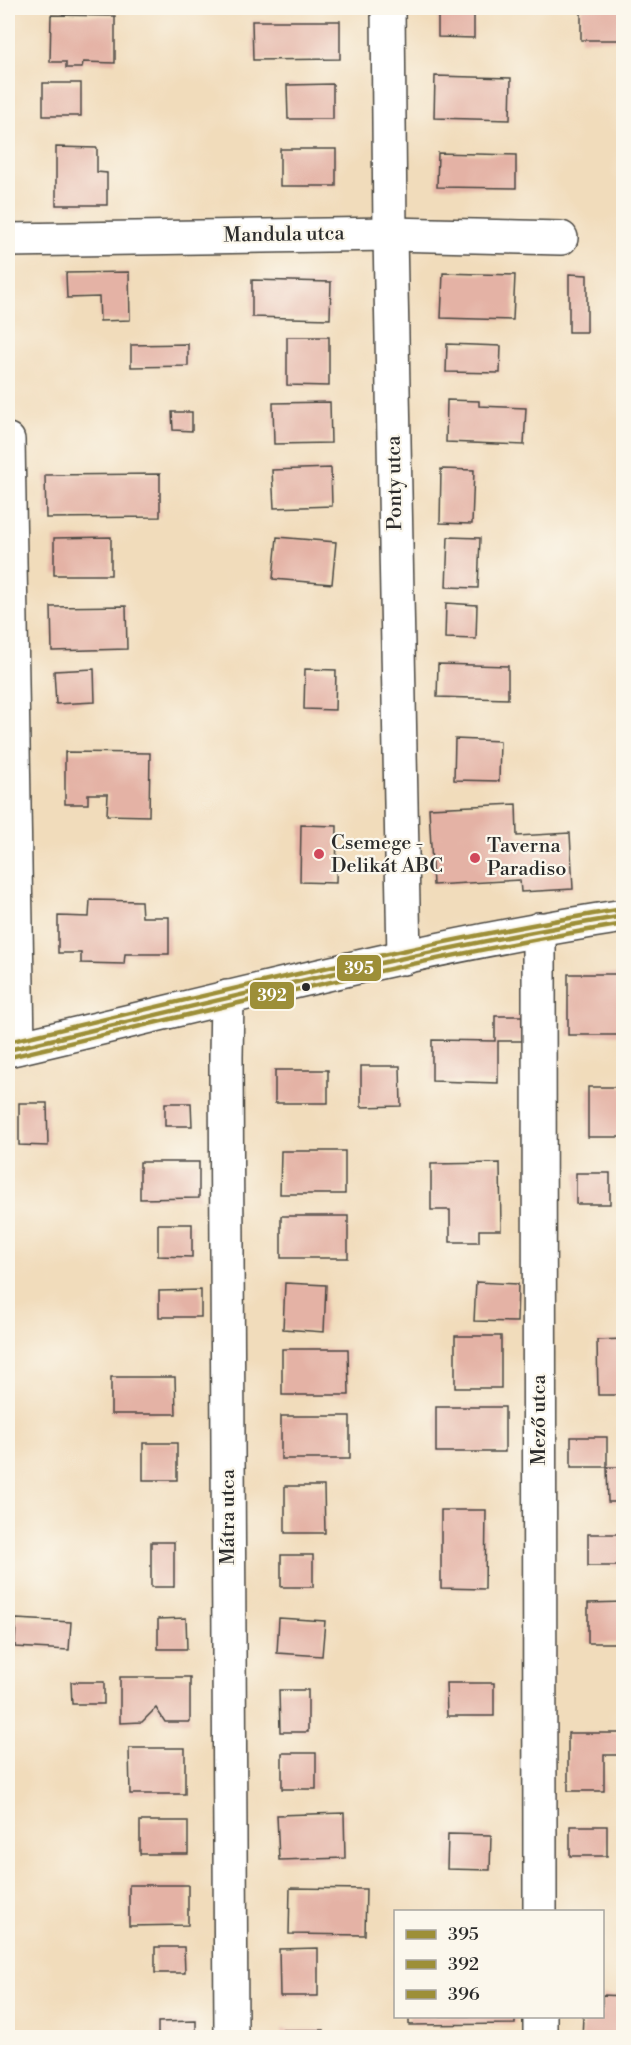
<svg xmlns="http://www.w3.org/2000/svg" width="631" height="2045" font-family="'Libre Bodoni',serif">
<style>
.building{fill:#e4b2a5}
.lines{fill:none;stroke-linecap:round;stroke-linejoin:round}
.minor-casing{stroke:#494641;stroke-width:36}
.minor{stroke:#fff;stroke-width:33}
.bus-1-casing{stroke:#fbf7ec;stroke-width:9}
.bus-2-casing{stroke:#fbf7ec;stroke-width:9}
.bus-3-casing{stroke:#fbf7ec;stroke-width:9}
.bus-1{stroke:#9d8f38;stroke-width:4.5}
.bus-2{stroke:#9d8f38;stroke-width:4.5}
.bus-3{stroke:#9d8f38;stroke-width:4.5}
.poi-dot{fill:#d1495b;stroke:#fbf7ec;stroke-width:2}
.bus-dot{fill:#2b2b2b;stroke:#fbf7ec;stroke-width:2}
.labels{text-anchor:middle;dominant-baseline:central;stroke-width:4.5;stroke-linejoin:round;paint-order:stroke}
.street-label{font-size:20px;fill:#2b2b2b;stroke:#fbf7ec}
.poi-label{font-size:20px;fill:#2b2b2b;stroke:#fbf7ec;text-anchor:start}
.line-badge{stroke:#fbf7ec;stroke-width:2}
.badge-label{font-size:16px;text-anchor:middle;font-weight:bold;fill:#fff}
</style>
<rect width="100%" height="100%" fill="#fbf7ec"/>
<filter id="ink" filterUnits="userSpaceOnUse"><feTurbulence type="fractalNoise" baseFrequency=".0167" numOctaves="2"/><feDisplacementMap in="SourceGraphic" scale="12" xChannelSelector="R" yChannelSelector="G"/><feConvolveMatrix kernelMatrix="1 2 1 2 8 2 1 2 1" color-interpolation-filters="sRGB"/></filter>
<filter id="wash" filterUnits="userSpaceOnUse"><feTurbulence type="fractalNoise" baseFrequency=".008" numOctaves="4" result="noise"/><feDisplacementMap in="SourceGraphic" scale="24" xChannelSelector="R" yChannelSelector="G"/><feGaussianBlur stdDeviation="1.35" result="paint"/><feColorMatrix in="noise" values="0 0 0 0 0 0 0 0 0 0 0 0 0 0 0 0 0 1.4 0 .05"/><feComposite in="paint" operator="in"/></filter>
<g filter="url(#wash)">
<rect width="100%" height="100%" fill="#f1dcbb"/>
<g id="blocks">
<!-- building -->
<g class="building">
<rect x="581" y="8" width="43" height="32"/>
<polygon points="438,11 474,13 474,38 438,37"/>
<polygon points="51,15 115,16 115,63 83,62 82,68 66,68 66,62 50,62"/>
<polygon points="252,21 340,21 340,59 253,60"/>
<polygon points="435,76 511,78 510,120 434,118"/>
<rect x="43" y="83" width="38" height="33"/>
<polygon points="333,84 333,119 288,119 287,85"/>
<polygon points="56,147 97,148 97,172 107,173 107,205 56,205"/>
<rect x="280" y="149" width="56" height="37"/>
<polygon points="438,153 516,155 516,188 437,187"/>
<polygon points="129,272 130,320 100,321 99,297 67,298 66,273"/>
<polygon points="443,273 515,275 513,320 441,318"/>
<polygon points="569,274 587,275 587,332 569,332"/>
<polygon points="252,280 331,282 330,319 252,317"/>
<polygon points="287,337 329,337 329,386 287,385"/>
<polygon points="188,344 188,366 131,367 131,345"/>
<polygon points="447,344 501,346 500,373 446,372"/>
<polygon points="447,400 479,401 479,406 526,408 524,445 446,442"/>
<polygon points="330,402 331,443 274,444 273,403"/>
<polygon points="172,412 192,412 192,431 173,430"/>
<polygon points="331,468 332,506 274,508 272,470"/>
<polygon points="441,469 474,470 472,524 440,523"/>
<polygon points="160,474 160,517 46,518 45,475"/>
<polygon points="111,537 111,575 54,575 54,538"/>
<polygon points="277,537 336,542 332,584 273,579"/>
<polygon points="448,537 480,538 478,588 446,587"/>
<polygon points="446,603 477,605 476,639 445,638"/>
<polygon points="126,606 127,649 52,651 51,607"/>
<polygon points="438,664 508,666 508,699 437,697"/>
<polygon points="94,669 95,702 56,704 54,671"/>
<polygon points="305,669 336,670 335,710 304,709"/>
<polygon points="455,739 500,741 499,781 454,780"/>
<polygon points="65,752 150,753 149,816 107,815 108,794 88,794 88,804 65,804"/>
<polygon points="516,804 517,836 570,833 573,889 521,892 520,880 433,885 429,808"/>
<polygon points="301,825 337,826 336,883 300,882"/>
<polygon points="90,900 141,901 142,917 169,917 169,954 125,954 124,964 81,963 81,953 58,953 58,916 89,917"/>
<rect x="568" y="974" width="54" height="61"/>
<polygon points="495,1016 522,1016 522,1041 498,1041 498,1083 432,1081 432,1040 495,1041"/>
<polygon points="361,1066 400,1066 401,1106 361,1107"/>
<rect x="275" y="1070" width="53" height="33"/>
<rect x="588" y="1087" width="36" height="50"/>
<polygon points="19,1103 47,1103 48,1146 19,1145"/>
<polygon points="165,1103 191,1103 192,1126 165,1126"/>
<polygon points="281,1151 345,1151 345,1194 280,1194"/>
<polygon points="140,1162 199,1162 199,1198 140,1199"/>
<polygon points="500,1163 501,1230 479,1230 479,1242 450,1242 450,1210 431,1210 431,1164"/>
<rect x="576" y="1173" width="34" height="31"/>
<rect x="281" y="1216" width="67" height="42"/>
<polygon points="158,1224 192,1224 192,1257 158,1256"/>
<polygon points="476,1282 518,1284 517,1322 474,1321"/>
<polygon points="285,1283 326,1285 324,1332 283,1329"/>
<polygon points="201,1290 201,1317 159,1317 159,1291"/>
<rect x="455" y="1336" width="46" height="52"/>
<polygon points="624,1339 624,1395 598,1395 597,1340"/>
<polygon points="282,1349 348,1349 349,1395 282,1395"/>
<polygon points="111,1377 175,1377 176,1414 111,1414"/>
<rect x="436" y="1407" width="69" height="45"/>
<rect x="281" y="1416" width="69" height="43"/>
<rect x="571" y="1437" width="36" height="30"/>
<rect x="143" y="1443" width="34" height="37"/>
<polygon points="607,1467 624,1467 624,1502 608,1502"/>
<polygon points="285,1486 324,1486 325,1533 285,1533"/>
<polygon points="441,1510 486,1510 485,1589 441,1588"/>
<rect x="588" y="1534" width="36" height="32"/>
<rect x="151" y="1542" width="23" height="45"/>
<rect x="281" y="1555" width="32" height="32"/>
<polygon points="624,1602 624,1643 588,1643 588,1603"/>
<polygon points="186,1618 187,1649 158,1649 158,1619"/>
<polygon points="279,1618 325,1621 322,1656 277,1653"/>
<polygon points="16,1619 71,1622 69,1650 15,1647"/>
<polygon points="120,1677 190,1677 190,1722 165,1722 156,1708 142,1722 120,1723"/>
<polygon points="71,1682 104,1682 104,1704 72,1704"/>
<polygon points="446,1683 494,1683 494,1716 447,1716"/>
<polygon points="279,1690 308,1690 308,1732 280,1732"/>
<polygon points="568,1733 624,1733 624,1755 604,1755 604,1791 568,1791"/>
<polygon points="129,1748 185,1748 185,1794 130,1794"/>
<rect x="282" y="1753" width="34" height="36"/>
<polygon points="344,1813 345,1858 279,1860 277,1815"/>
<rect x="140" y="1821" width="48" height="33"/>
<rect x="570" y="1826" width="37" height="30"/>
<polygon points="448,1834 491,1835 490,1870 447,1869"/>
<polygon points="129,1885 188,1885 188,1925 129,1926"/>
<polygon points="290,1888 366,1889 365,1935 289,1934"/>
<polygon points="155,1947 184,1947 185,1973 155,1973"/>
<polygon points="318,1948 318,1996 280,1996 279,1949"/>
<polygon points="602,1995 624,1996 624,2038 582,2038 583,2016 602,2016"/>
<polygon points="409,2016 515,2016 515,2024 409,2025"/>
<polygon points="196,2021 196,2038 158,2038 158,2022"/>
<rect x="282" y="2030" width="42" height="8"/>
</g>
</g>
</g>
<g filter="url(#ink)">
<use href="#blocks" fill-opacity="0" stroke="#494641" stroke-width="1.5"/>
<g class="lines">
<!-- minor casing -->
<g class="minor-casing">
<g id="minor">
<polyline points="388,8 390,234 404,958"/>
<polyline points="8,240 390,234 561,238"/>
<polyline points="8,440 18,1047"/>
<polyline points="539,929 540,1912"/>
<polyline points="227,997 226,1057 231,2038"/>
<path d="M8 1050C212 1003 416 947 624 916"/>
<polyline points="540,2016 540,2038"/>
</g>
</g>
<!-- minor -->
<use href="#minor" class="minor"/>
<!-- bus-1 casing -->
<g class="bus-1-casing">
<path id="bus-1" d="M8 1050C213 1002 416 950 624 916"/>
</g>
<!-- bus-2 casing -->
<g class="bus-2-casing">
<path id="bus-2" d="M10 1057C214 1009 417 958 624 924"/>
</g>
<!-- bus-3 casing -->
<g class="bus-3-casing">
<path id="bus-3" d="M8 1042C212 994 415 943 623 909"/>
</g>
<!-- bus-1 -->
<use href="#bus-1" class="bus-1"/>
<!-- bus-2 -->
<use href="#bus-2" class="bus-2"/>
<!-- bus-3 -->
<use href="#bus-3" class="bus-3"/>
</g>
</g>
<!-- markers -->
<g class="poi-dot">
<circle cx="319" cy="854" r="6"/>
<circle cx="475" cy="858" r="6"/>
</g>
<circle class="bus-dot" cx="306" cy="987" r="5"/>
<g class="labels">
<!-- street labels -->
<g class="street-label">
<text transform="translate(284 235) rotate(-1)">Mandula utca</text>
<text transform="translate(395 483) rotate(-91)">Ponty utca</text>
<text transform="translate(539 1420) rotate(-90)">Mező utca</text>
<text transform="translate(228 1517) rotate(-90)">Mátra utca</text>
</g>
<!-- poi labels -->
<g class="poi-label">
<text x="331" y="843">Csemege -<tspan x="331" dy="23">Delikát ABC</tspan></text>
<text x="487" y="846">Taverna<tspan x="487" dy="23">Paradiso</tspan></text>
</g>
</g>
<g class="line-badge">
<rect x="336" y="954" width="46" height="28" rx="6" fill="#9d8f38"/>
<rect x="249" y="981" width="46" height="29" rx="6" fill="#9d8f38"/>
</g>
<g class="badge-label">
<text x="359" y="974">395</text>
<text x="272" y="1001">392</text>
</g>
<!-- margin -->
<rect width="631" height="2045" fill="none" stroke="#fbf7ec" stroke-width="30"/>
<!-- legend -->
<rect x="394" y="1910" width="210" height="108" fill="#fbf7ec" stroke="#a8a59f" stroke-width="1.5"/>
<rect x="406" y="1930" width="30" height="9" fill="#9d8f38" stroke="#a8a59f" stroke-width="1.5"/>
<text x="448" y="1940" font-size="18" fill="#2b2b2b">395</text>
<rect x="406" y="1960" width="30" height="9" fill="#9d8f38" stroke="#a8a59f" stroke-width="1.5"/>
<text x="448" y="1970" font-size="18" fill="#2b2b2b">392</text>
<rect x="406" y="1990" width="30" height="9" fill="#9d8f38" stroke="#a8a59f" stroke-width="1.5"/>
<text x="448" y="2000" font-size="18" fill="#2b2b2b">396</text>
</svg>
